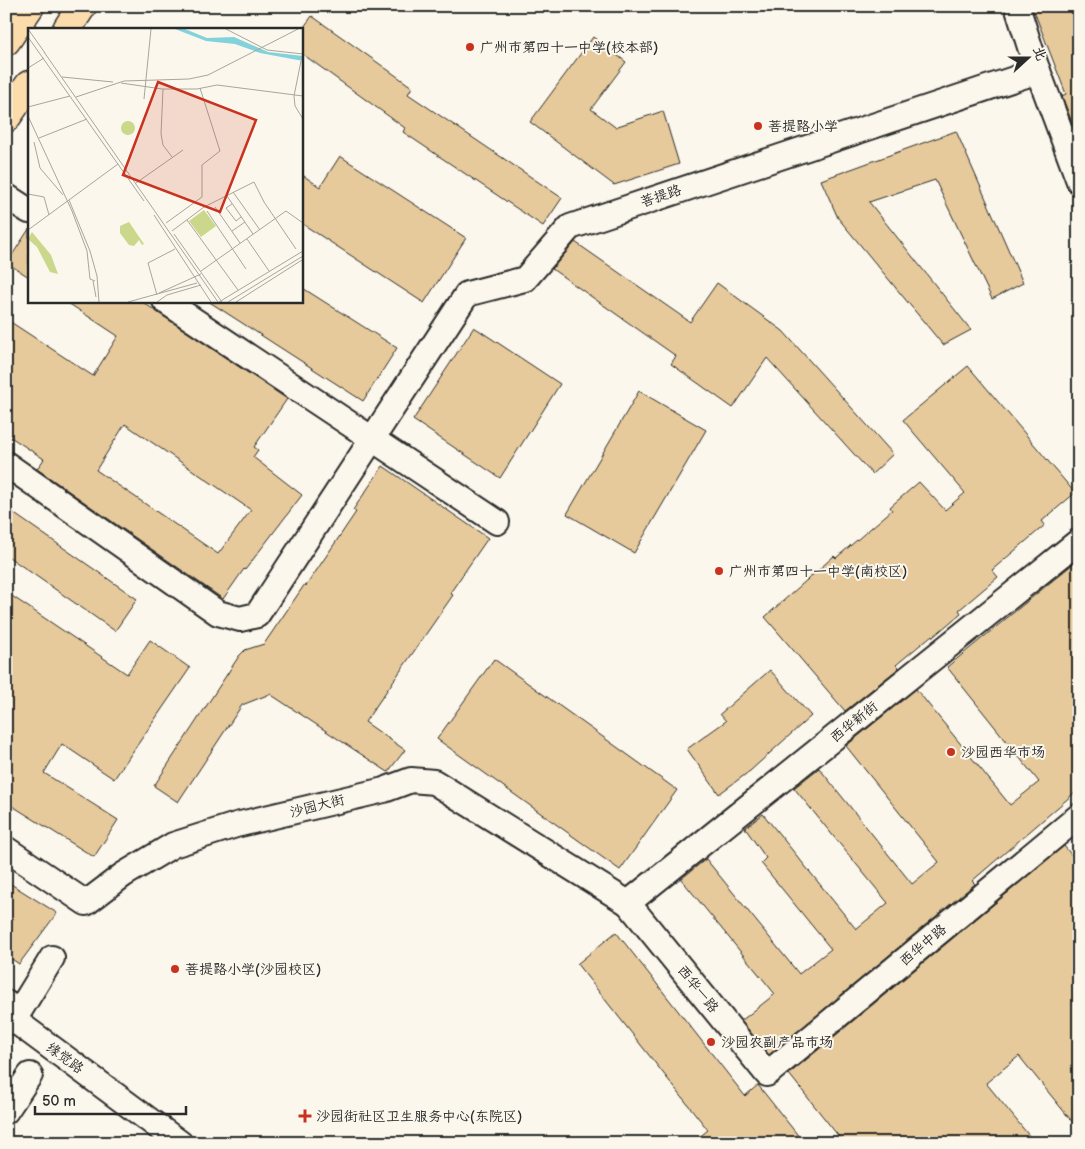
<svg xmlns="http://www.w3.org/2000/svg" width="1085" height="1149" font-family="'Balsamiq Sans','LXGW WenKai TC',sans-serif">
<style>
.building{fill:#e7ca9b;stroke:#2b2b2b;fill-rule:evenodd}
.lines{fill:none;stroke-linecap:round;stroke-linejoin:round}
.minor-casing{stroke:#2b2b2b;stroke-width:28}
.major-casing{stroke:#2b2b2b;stroke-width:31}
.minor{stroke:#fbf7ec;stroke-width:24}
.major{stroke:#fddcac;stroke-width:28}
.poi-dot{fill:#c8321e;stroke:#fbf7ec;stroke-width:2}
.labels{text-anchor:middle;dominant-baseline:central;stroke-width:4;stroke-linejoin:round;paint-order:stroke}
.poi-label{font-size:14px;fill:#2b2b2b;stroke:#fbf7ec;text-anchor:start}
.street-label{font-size:14px;fill:#2b2b2b;stroke:#fbf7ec}
.inset-road{fill:none;stroke:#a8a59f;stroke-width:1}
.view{fill:#c8321e;fill-opacity:0.15;stroke:#c8321e;stroke-width:2.5}
.inset-edge{fill:none;stroke:#2b2b2b;stroke-width:2.5}
</style>
<rect width="100%" height="100%" fill="#fbf7ec"/>
<filter id="ink" filterUnits="userSpaceOnUse"><feTurbulence type="fractalNoise" baseFrequency=".02" numOctaves="2"/><feDisplacementMap in="SourceGraphic" scale="10" xChannelSelector="R" yChannelSelector="G"/><feConvolveMatrix kernelMatrix="1 2 1 2 8 2 1 2 1" color-interpolation-filters="sRGB"/></filter>
<g filter="url(#ink)">
<!-- building -->
<g class="building">
<polygon points="1032,6 1079,6 1079,141 1062,96 1066,94"/>
<polygon points="312,16 412,87 408,94 562,198 543,226 403,132 405,128 301,53 301,31"/>
<polygon points="593,37 626,62 591,109 615,127 663,111 679,164 614,185 530,122"/>
<polygon points="956,131 1023,283 992,299 935,180 869,202 971,330 943,345 838,218 821,180"/>
<polygon points="340,156 466,238 424,303 301,223 301,174 320,187"/>
<polygon points="29,229 29,277 7,263"/>
<polygon points="575,242 690,322 717,283 783,331 893,454 872,474 767,358 733,408 671,364 676,356 552,269"/>
<polygon points="301,287 397,348 363,401 208,301 301,301"/>
<path d="M65 301H141L287 399 254 447 258 450 253 457 302 495 245 570 244 569 223 599 37 469 44 459 6 434V319L93 376 118 336ZM125 424 251 510 218 554 96 470Z"/>
<polygon points="474,327 560,384 500,478 413,420"/>
<polygon points="968,366 1075,493 1042,521 1045,525 992,570 998,577 959,610 961,613 933,637 932,635 896,665 899,668 845,711 765,617 834,556 836,558 892,510 890,507 919,482 945,510 965,493 903,420"/>
<polygon points="639,391 706,430 634,553 567,514"/>
<polygon points="383,466 488,538 450,593 453,595 365,722 405,750 388,772 270,694 242,705 178,802 154,786 239,656 245,650 264,644 305,584 306,586 356,512 353,510"/>
<polygon points="6,508 137,599 115,631 6,555"/>
<polygon points="1079,559 1079,789 972,881 975,884 769,1055 741,1021 775,994 681,879 706,859 799,974 831,949 761,863 766,858 745,828 763,814 856,929 888,903 794,788 819,768 912,884 939,862 846,746 916,689 1010,805 1039,782 947,667"/>
<polygon points="6,592 127,674 150,640 190,668 114,779 62,744 44,773 118,820 94,857 6,802"/>
<polygon points="494,659 677,790 620,870 437,739"/>
<polygon points="770,670 811,716 750,771 719,794 687,749 726,721 720,714"/>
<polygon points="1064,846 1079,864 1079,1130 1019,1056 986,1083 1035,1143 844,1143 789,1074"/>
<polygon points="6,881 57,913 19,964 6,955"/>
<polygon points="616,932 745,1096 758,1085 804,1143 692,1143 708,1130 577,964"/>
</g>
<g class="lines">
<!-- minor casing -->
<g class="minor-casing">
<g id="minor">
<polyline points="1017,6 1035,63 1079,181"/>
<polyline points="6,196 29,211"/>
<polyline points="165,301 497,522"/>
<polyline points="6,464 218,613 240,619 257,615 467,294 525,279 570,227 1038,71"/>
<polyline points="6,849 86,903 123,875 173,845 236,825 384,790 411,780 434,782 628,903 767,1074 1079,816"/>
<polyline points="628,903 1079,541"/>
<polyline points="6,1003 14,1020 180,1143"/>
<polyline points="14,1020 52,958"/>
<polyline points="6,1111 30,1075"/>
</g>
</g>
<!-- major casing -->
<g class="major-casing">
<g id="major">
<polyline points="67,29 82,6"/>
<polyline points="6,41 30,6"/>
<polyline points="6,118 29,85"/>
</g>
</g>
<!-- minor -->
<use href="#minor" class="minor"/>
<!-- major -->
<use href="#major" class="major"/>
</g>
</g>
<!-- markers -->
<g class="poi-dot">
<circle cx="470" cy="47" r="5"/>
<circle cx="758" cy="126" r="5"/>
<circle cx="719" cy="571" r="5"/>
<circle cx="951" cy="752" r="5"/>
<circle cx="175" cy="969" r="5"/>
<circle cx="711" cy="1042" r="5"/>
<path d="M302.5 1108.5h5v5h5v5h-5v5h-5v-5h-5v-5h5z"/>
</g>
<g class="labels">
<!-- poi labels -->
<g class="poi-label">
<text x="480" y="47">广州市第四十一中学(校本部)</text>
<text x="768" y="126">菩提路小学</text>
<text x="729" y="571">广州市第四十一中学(南校区)</text>
<text x="961" y="752">沙园西华市场</text>
<text x="185" y="969">菩提路小学(沙园校区)</text>
<text x="721" y="1042">沙园农副产品市场</text>
<text x="316" y="1116">沙园街社区卫生服务中心(东院区)</text>
</g>
<!-- street labels -->
<g class="street-label">
<text transform="translate(661 196) rotate(-19)">菩提路</text>
<text transform="translate(854 722) rotate(-39)">西华新街</text>
<text transform="translate(317 806) rotate(-14)">沙园大街</text>
<text transform="translate(923 945) rotate(-40)">西华中路</text>
<text transform="translate(698 989) rotate(51)">西华一路</text>
<text transform="translate(65 1058) rotate(36)">缘觉路</text>
</g>
</g>
<!-- overview -->
<g transform="translate(28 28)">
<rect width="275" height="275" fill="#fbf7ec"/>
<path d="M93 100a7 7 0 1 1 14 0a7 7 0 1 1-14 0ZM101 194 116 216 114 217 111 212 106 218 101 217 92 205V198Z" fill="#cbd78a"/>
<path d="M4 204 23 227 30 246 22 244 9 219 0 211Z" fill="#cbd78a"/>
<path d="M176 182 188 198 173 209 161 193Z" fill="#cbd78a"/>
<path d="M147 1H157L179 10 206 9 240 24 275 28V33L232 25 207 16 178 13Z" fill="#81d2db"/>
<path class="inset-road" d="M0 1 17 25M198 1 239 22 275 26M0 9 116 173M16 24 190 274M273 33 266 68 267 78 275 91M0 40 16 30M34 49 85 54M93 55 134 61H169L189 57 275 68M135 61 133 106 135 117 144 129M48 69 96 53 161 51 180 47 270 1M116 71 123 1M0 79 42 68M0 88 44 183 59 223 62 251 67 253M11 110 59 91M6 114 12 140 35 167M108 155 155 122M205 164 232 202M0 166 16 169 21 187M199 168 225 206M41 172 62 223 69 248 71 274M204 176 198 180 208 193 213 189M187 179 212 215M179 183 218 241M126 187 183 274M159 192 210 262M138 195 174 169V137L192 123 172 60M0 202 90 136M144 203 176 179 226 154 236 174 268 221M204 203 217 194M146 206 194 274M219 211 241 243M173 243 258 183 275 195M65 253 68 269M131 265 173 246M129 267 120 235 147 221M100 274 169 255M129 274 139 267 173 257M191 274 275 223M200 274 275 228M208 274 274 232"/>
<path class="view" d="M130 54 228 92 192 184 95 147Z"/>
<rect width="275" height="275" class="inset-edge"/>
</g>
<!-- margin -->
<rect width="1085" height="1149" fill="none" stroke="#fbf7ec" stroke-width="25"/>
<rect x="12" y="12" width="1060" height="1124" fill="none" stroke="#2b2b2b" stroke-width="2" filter="url(#ink)"/>
<!-- north arrow -->
<g transform="translate(1028 58) rotate(69)" stroke="#fbf7ec" stroke-width="4" paint-order="stroke">
<path d="M0-4L9 19L0 12L-9 19Z" fill="#2b2b2b"/>
<text y="-8" font-size="14" font-weight="bold" text-anchor="middle" fill="#2b2b2b">北</text>
</g>
<!-- scale -->
<path d="M35 1106v8h151v-8" fill="none" stroke="#2b2b2b" stroke-width="2.5"/>
<text x="42" y="1106" font-size="15" fill="#2b2b2b" stroke="#fbf7ec" stroke-width="4" paint-order="stroke">50 m</text>
</svg>
